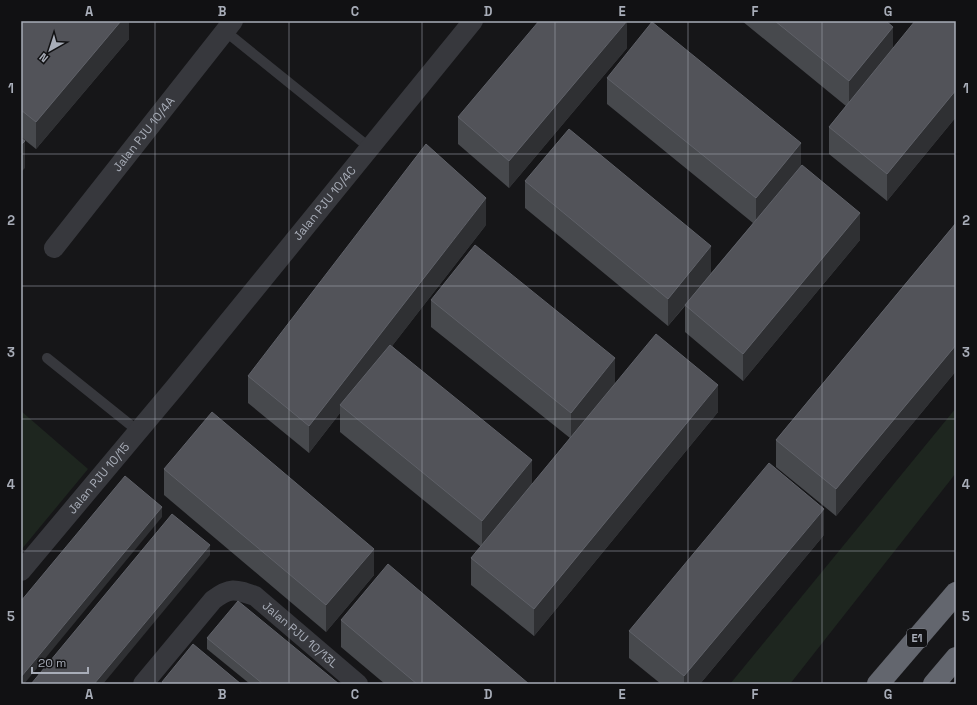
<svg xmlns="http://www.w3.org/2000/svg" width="977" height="705" font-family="'Space Grotesk',sans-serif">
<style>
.green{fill:#1e261f}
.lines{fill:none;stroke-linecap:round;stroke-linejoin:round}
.service{stroke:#37383d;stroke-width:10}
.minor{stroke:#37383d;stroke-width:20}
.motorway{stroke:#63666e;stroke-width:22}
.wall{fill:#47494d}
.shaded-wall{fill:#2f3033}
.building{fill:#525359;stroke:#5f6168}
.grid{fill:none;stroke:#a8adb8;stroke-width:1;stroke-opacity:0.55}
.labels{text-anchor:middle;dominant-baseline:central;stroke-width:3;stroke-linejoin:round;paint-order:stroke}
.shield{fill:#111113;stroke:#7b7e86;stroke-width:1}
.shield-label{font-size:11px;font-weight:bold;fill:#a8adb8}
.street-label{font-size:12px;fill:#a8adb8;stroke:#111113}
.neatline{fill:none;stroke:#a8adb8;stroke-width:1.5}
.grid-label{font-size:13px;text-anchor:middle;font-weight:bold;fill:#a8adb8}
</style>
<rect width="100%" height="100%" fill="#161618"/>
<!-- green -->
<g class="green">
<polygon points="956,408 956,473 790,684 730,684"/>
<polygon points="21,411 88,469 21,550"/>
</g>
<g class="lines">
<!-- service -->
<g class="service">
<polyline points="225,31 370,148"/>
<polyline points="47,358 138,431"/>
</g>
<!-- minor -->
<g class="minor">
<path id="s1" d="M54 248 233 21"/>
<path id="s2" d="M21 571 176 386 473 21"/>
<path id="s3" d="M143 684 213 600C230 587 235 589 255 596L358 684"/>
</g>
<!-- motorway -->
<g class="motorway">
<polyline points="878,684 956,593"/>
<polyline points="934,684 956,658"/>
</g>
</g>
<!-- wall -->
<g class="wall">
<polygon points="21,21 129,21 129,39 36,149 21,137"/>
<polygon points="742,21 886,21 893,49 956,21 956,117 887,201 829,154 829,127 846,106"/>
<polygon points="627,48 509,188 458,144 458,117"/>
<polygon points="607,78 801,166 860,240 743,381 685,332 685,306 668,326 525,208 525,181 711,273 753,223 607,104"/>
<polygon points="956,223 956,371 836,516 776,467 776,440"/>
<polygon points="486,225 392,346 532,485 570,438 431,327 431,300 615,383 718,412 534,636 471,585 471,558 481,547 340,432 340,413 309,453 248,403 248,376"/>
<polygon points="164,469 374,575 326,632 164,495"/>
<polygon points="824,535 700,684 661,684 629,658 629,631"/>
<polygon points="341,620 529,684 385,684 341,647"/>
<polygon points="207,638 339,684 250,684 207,649"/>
</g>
<!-- shaded-wall -->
<g class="shaded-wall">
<polygon points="121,21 129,21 129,39 36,149 36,122"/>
<polygon points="627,21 627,48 509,188 509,161"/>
<polygon points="893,27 893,54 849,108 849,81"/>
<polygon points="956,90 956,117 887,201 887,174"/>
<polygon points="25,141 25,168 21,172 21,145"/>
<polygon points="801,143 801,170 756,225 756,198"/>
<polygon points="486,198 486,225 344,408 340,405 340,413 309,453 309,426"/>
<polygon points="860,213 860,240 743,381 743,354"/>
<polygon points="711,246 711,273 668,326 668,299"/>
<polygon points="956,345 956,371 836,516 836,489"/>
<polygon points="615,358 615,385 571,440 571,413"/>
<polygon points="718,385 718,412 534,636 534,609"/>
<polygon points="532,460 532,487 482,548 482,521"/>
<polygon points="162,507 162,517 24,684 21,684 21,677"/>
<polygon points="824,509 824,535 700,684 684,684 684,676"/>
<polygon points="210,545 210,555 103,684 94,684"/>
<polygon points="374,549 374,575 326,632 326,605"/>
</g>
<!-- building -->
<g class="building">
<polygon points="21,21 121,21 36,122 21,110"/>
<polygon points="539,21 627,21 509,161 458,117"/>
<polygon points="775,21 886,21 893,27 849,81"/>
<polygon points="915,21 956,21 956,90 887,174 829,127"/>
<polygon points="652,22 801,143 756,198 607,78"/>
<polygon points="569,129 711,246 668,299 525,181"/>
<polygon points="21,138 25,141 21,145"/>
<polygon points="426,144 486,198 309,426 248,376"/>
<polygon points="802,165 860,213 743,354 685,305"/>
<polygon points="956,223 956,345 836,489 776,440"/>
<polygon points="475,245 615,358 571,413 431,300"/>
<polygon points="656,334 718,385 534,609 471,558"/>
<polygon points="390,345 532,460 482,521 340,405"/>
<polygon points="212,412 374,549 326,605 164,469"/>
<polygon points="769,463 824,509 684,676 629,631"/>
<polygon points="125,476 162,507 21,677 21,601"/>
<polygon points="172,514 210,545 94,684 31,684"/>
<polygon points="388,564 529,684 417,684 341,620"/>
<polygon points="238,601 339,684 263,684 207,638"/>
<polygon points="193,644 241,684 165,684 162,682"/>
</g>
<!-- grid -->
<path class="grid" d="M155 21V684M289 21V684M422 21V684M555 21V684M688 21V684M822 21V684M21 154H956M21 286H956M21 419H956M21 551H956"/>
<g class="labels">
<!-- shield labels -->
<rect class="shield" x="907" y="629" width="20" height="18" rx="3"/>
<g class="shield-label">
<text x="917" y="638">E1</text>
</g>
<!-- street labels -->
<g class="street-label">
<text stroke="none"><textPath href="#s1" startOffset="145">Jalan PJU 10/4A</textPath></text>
<text stroke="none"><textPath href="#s2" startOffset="477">Jalan PJU 10/4C</textPath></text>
<text stroke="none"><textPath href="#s2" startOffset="121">Jalan PJU 10/15</textPath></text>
<text stroke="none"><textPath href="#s3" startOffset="214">Jalan PJU 10/13L</textPath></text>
</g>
</g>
<!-- border -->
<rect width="977" height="705" fill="none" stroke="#111113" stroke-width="44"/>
<!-- north arrow -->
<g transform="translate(50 50) rotate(219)" stroke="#111113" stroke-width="3" paint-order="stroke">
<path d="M0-3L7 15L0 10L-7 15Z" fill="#a8adb8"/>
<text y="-6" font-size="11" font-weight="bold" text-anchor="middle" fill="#a8adb8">N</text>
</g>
<!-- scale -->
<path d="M32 667v6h56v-6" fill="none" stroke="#a8adb8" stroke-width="2"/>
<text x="38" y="667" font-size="12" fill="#a8adb8" stroke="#111113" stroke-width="3" paint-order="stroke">20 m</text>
<rect x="22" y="22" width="933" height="661" class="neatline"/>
<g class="grid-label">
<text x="89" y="16">A</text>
<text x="222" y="16">B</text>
<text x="355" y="16">C</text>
<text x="488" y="16">D</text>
<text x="622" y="16">E</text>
<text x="755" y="16">F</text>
<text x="888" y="16">G</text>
<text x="11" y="93">1</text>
<text x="966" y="93">1</text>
<text x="11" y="225">2</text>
<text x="966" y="225">2</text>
<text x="11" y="357">3</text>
<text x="966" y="357">3</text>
<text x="11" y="489">4</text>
<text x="966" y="489">4</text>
<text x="11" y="621">5</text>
<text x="966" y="621">5</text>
<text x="89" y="699">A</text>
<text x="222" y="699">B</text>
<text x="355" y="699">C</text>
<text x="488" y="699">D</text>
<text x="622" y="699">E</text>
<text x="755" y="699">F</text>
<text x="888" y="699">G</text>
</g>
</svg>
